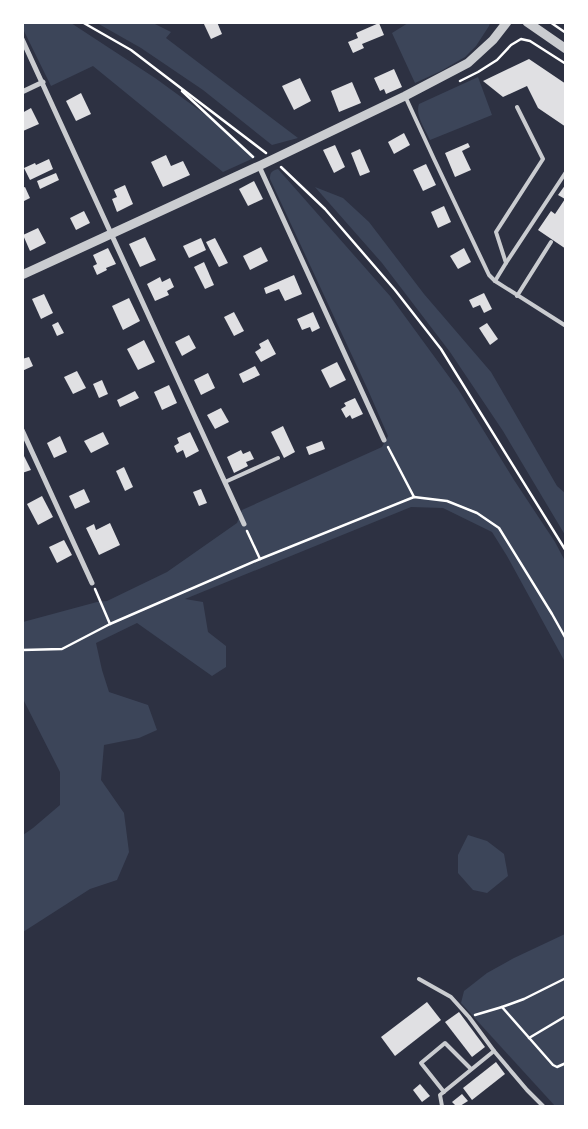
<svg xmlns="http://www.w3.org/2000/svg" width="588" height="1129" font-family="'Nunito Sans',sans-serif">
<style>
.green{fill:#3c4559}
.building{fill:#e0e0e3}
.lines{fill:none;stroke-linecap:round;stroke-linejoin:round}
.path{stroke:#fff;stroke-width:2.5}
.service{stroke:#caccd0;stroke-width:4}
.minor{stroke:#caccd0;stroke-width:5}
.tertiary{stroke:#caccd0;stroke-width:9}
</style>
<rect width="100%" height="100%" fill="#2d3142"/>
<!-- green -->
<g class="green">
<polygon points="23,23 71,23 155,78 217,123 256,157 223,172 93,66 51,86 23,29"/>
<polygon points="97,23 153,23 171,32 166,38 298,138 272,145 203,90 141,48"/>
<polygon points="408,23 408,22 490,23 489,26 476,46 465,57 441,71 415,83 392,33"/>
<path d="M478 77 492 115 430 140C425 129 415 115 419 104Z"/>
<path d="M278 169 390 296 458 389 514 480 555 542 565 561V662L507 556 492 532 443 508 411 507 185 599 203 602 208 632 226 646V667L212 676 137 623 96 643 102 670 109 692 148 705 157 730 139 738 104 745 101 780 124 813 129 852 117 880 90 889 23 932V835L33 828 60 805V772L23 699V622L97 602 107 601 167 572 237 523 242 510 382 447 388 436 368 390 270 179C270 173 271 171 278 169Z"/>
<polygon points="315,187 343,198 369,222 424,294 491,372 557,486 565,493 565,535 503,431 450,352 382,263"/>
<polygon points="468,835 487,841 504,854 508,876 487,893 473,890 458,873 458,855"/>
<polygon points="565,934 565,1106 555,1106 461,1003 464,991 487,973 514,958"/>
</g>
<!-- building -->
<g class="building">
<polygon points="203,22 217,22 222,34 211,39"/>
<polygon points="379,23 384,35 362,44 364,48 353,53 348,42 358,38 356,33"/>
<polygon points="529,59 566,84 566,127 538,108 527,86 503,97 483,81"/>
<polygon points="394,69 402,87 386,94 384,89 380,91 374,78"/>
<polygon points="300,78 311,101 294,110 282,86"/>
<polygon points="352,82 361,103 339,112 331,91"/>
<polygon points="81,93 91,114 76,121 66,101"/>
<polygon points="31,108 39,124 23,131 22,113"/>
<polygon points="404,133 410,145 394,154 388,142"/>
<polygon points="468,143 470,147 462,151 471,170 455,177 445,153"/>
<polygon points="335,145 345,167 334,173 323,150"/>
<polygon points="360,149 370,172 360,176 351,153"/>
<polygon points="166,155 171,166 183,161 190,175 163,187 151,162"/>
<polygon points="49,159 53,169 30,180 24,168 35,163 36,165"/>
<polygon points="426,164 436,185 423,191 413,170"/>
<polygon points="56,173 59,180 40,189 37,181"/>
<polygon points="254,181 263,199 248,206 239,189"/>
<polygon points="566,184 566,249 538,230 551,211 555,214 565,199 558,195"/>
<polygon points="125,185 133,204 117,212 112,199 117,197 114,190"/>
<polygon points="25,187 30,198 22,202 22,188"/>
<polygon points="444,206 451,222 438,228 431,212"/>
<polygon points="84,211 90,223 76,230 70,218"/>
<polygon points="38,228 46,243 30,251 23,235"/>
<polygon points="145,237 156,260 140,267 129,244"/>
<polygon points="201,238 206,250 189,258 183,246"/>
<polygon points="215,238 228,263 219,267 206,242"/>
<polygon points="261,247 268,261 250,270 243,256"/>
<polygon points="108,248 116,264 106,268 107,270 97,275 93,266 97,264 93,255"/>
<polygon points="464,248 471,262 458,269 450,256"/>
<polygon points="204,262 214,285 205,289 194,267"/>
<polygon points="294,275 302,294 285,301 279,289 266,294 264,288"/>
<polygon points="160,277 162,282 170,278 174,287 167,291 169,295 155,301 147,284"/>
<polygon points="484,293 492,309 484,313 480,305 473,308 469,300"/>
<polygon points="44,294 53,313 41,319 32,299"/>
<polygon points="129,298 140,321 123,330 112,306"/>
<polygon points="234,312 244,331 234,336 224,317"/>
<polygon points="313,312 320,328 312,332 310,327 302,330 297,319"/>
<polygon points="58,322 64,333 57,336 52,325"/>
<polygon points="487,323 498,339 490,345 479,328"/>
<polygon points="189,335 196,348 182,356 175,342"/>
<polygon points="268,339 276,354 261,362 255,352 261,348 259,344"/>
<polygon points="144,340 155,362 138,370 127,349"/>
<polygon points="29,357 33,366 22,371 22,359"/>
<polygon points="337,362 346,380 330,388 321,370"/>
<polygon points="255,366 260,375 243,383 239,374"/>
<polygon points="77,371 86,388 73,394 64,377"/>
<polygon points="208,373 215,388 201,395 194,380"/>
<polygon points="102,380 108,394 99,398 93,384"/>
<polygon points="169,385 177,403 162,410 154,392"/>
<polygon points="135,391 139,398 120,407 117,400"/>
<polygon points="355,398 363,414 352,419 350,415 346,418 341,409 346,406 344,403"/>
<polygon points="221,408 229,422 215,429 207,415"/>
<polygon points="283,426 295,452 284,458 271,432"/>
<polygon points="103,432 109,444 91,453 84,441"/>
<polygon points="190,432 199,451 186,458 183,450 177,453 174,446 179,443 177,438"/>
<polygon points="60,436 67,452 54,458 47,443"/>
<polygon points="322,441 325,449 309,455 306,447"/>
<polygon points="241,450 243,454 250,451 254,459 246,462 248,466 234,473 227,457"/>
<polygon points="22,452 31,470 22,473"/>
<polygon points="124,467 133,487 125,491 116,471"/>
<polygon points="84,489 90,502 75,509 69,496"/>
<polygon points="201,489 207,503 199,506 193,492"/>
<polygon points="42,496 53,517 38,525 27,504"/>
<polygon points="110,523 120,545 99,555 86,528 94,524 96,530"/>
<polygon points="64,540 72,555 57,563 49,547"/>
<polygon points="427,1002 441,1020 395,1056 381,1037"/>
<polygon points="459,1012 485,1047 472,1057 445,1022"/>
<polygon points="496,1062 505,1074 472,1100 463,1088"/>
<polygon points="420,1084 430,1096 422,1102 413,1090"/>
<polygon points="462,1094 468,1101 460,1106 456,1106 452,1102"/>
</g>
<g class="lines">
<!-- path -->
<g class="path">
<polyline points="82,22 131,50 266,153"/>
<polyline points="550,22 566,33"/>
<polyline points="460,81 478,72 497,60 511,45 521,39 530,41 566,64"/>
<polyline points="182,91 253,157"/>
<polyline points="281,167 325,209 395,290 441,349 566,551"/>
<polyline points="388,447 414,497"/>
<polyline points="247,531 260,559"/>
<polyline points="95,589 110,624"/>
<polyline points="22,650 62,649 110,624 260,559 414,497 447,501 477,513 499,528 552,614 566,639"/>
<polyline points="566,978 524,999 502,1007 553,1065 557,1067 566,1063"/>
<polyline points="475,1015 502,1007"/>
<polyline points="529,1038 566,1016"/>
</g>
<!-- service -->
<g class="service">
<polyline points="405,96 434,159 489,275 495,281 566,326"/>
<polyline points="506,263 566,172"/>
<polyline points="495,281 506,263 496,232 543,159 517,107"/>
<polyline points="517,296 551,242"/>
<polyline points="225,482 278,458"/>
<polyline points="419,979 451,997 469,1017 494,1051"/>
<polyline points="444,1092 421,1063 445,1043 471,1069"/>
<polyline points="442,1106 440,1095 494,1051 527,1090 543,1106"/>
</g>
<!-- minor -->
<g class="minor">
<polyline points="22,39 244,524"/>
<polyline points="22,92 43,82"/>
<polyline points="259,166 384,440"/>
<polyline points="22,430 92,583"/>
</g>
<!-- tertiary -->
<g class="tertiary">
<polyline points="527,22 566,49"/>
<polyline points="22,275 261,165 405,96 468,63 493,40 507,22"/>
</g>
</g>
<!-- border -->
<rect width="588" height="1129" fill="none" stroke="#ffffff" stroke-width="48"/>
</svg>
